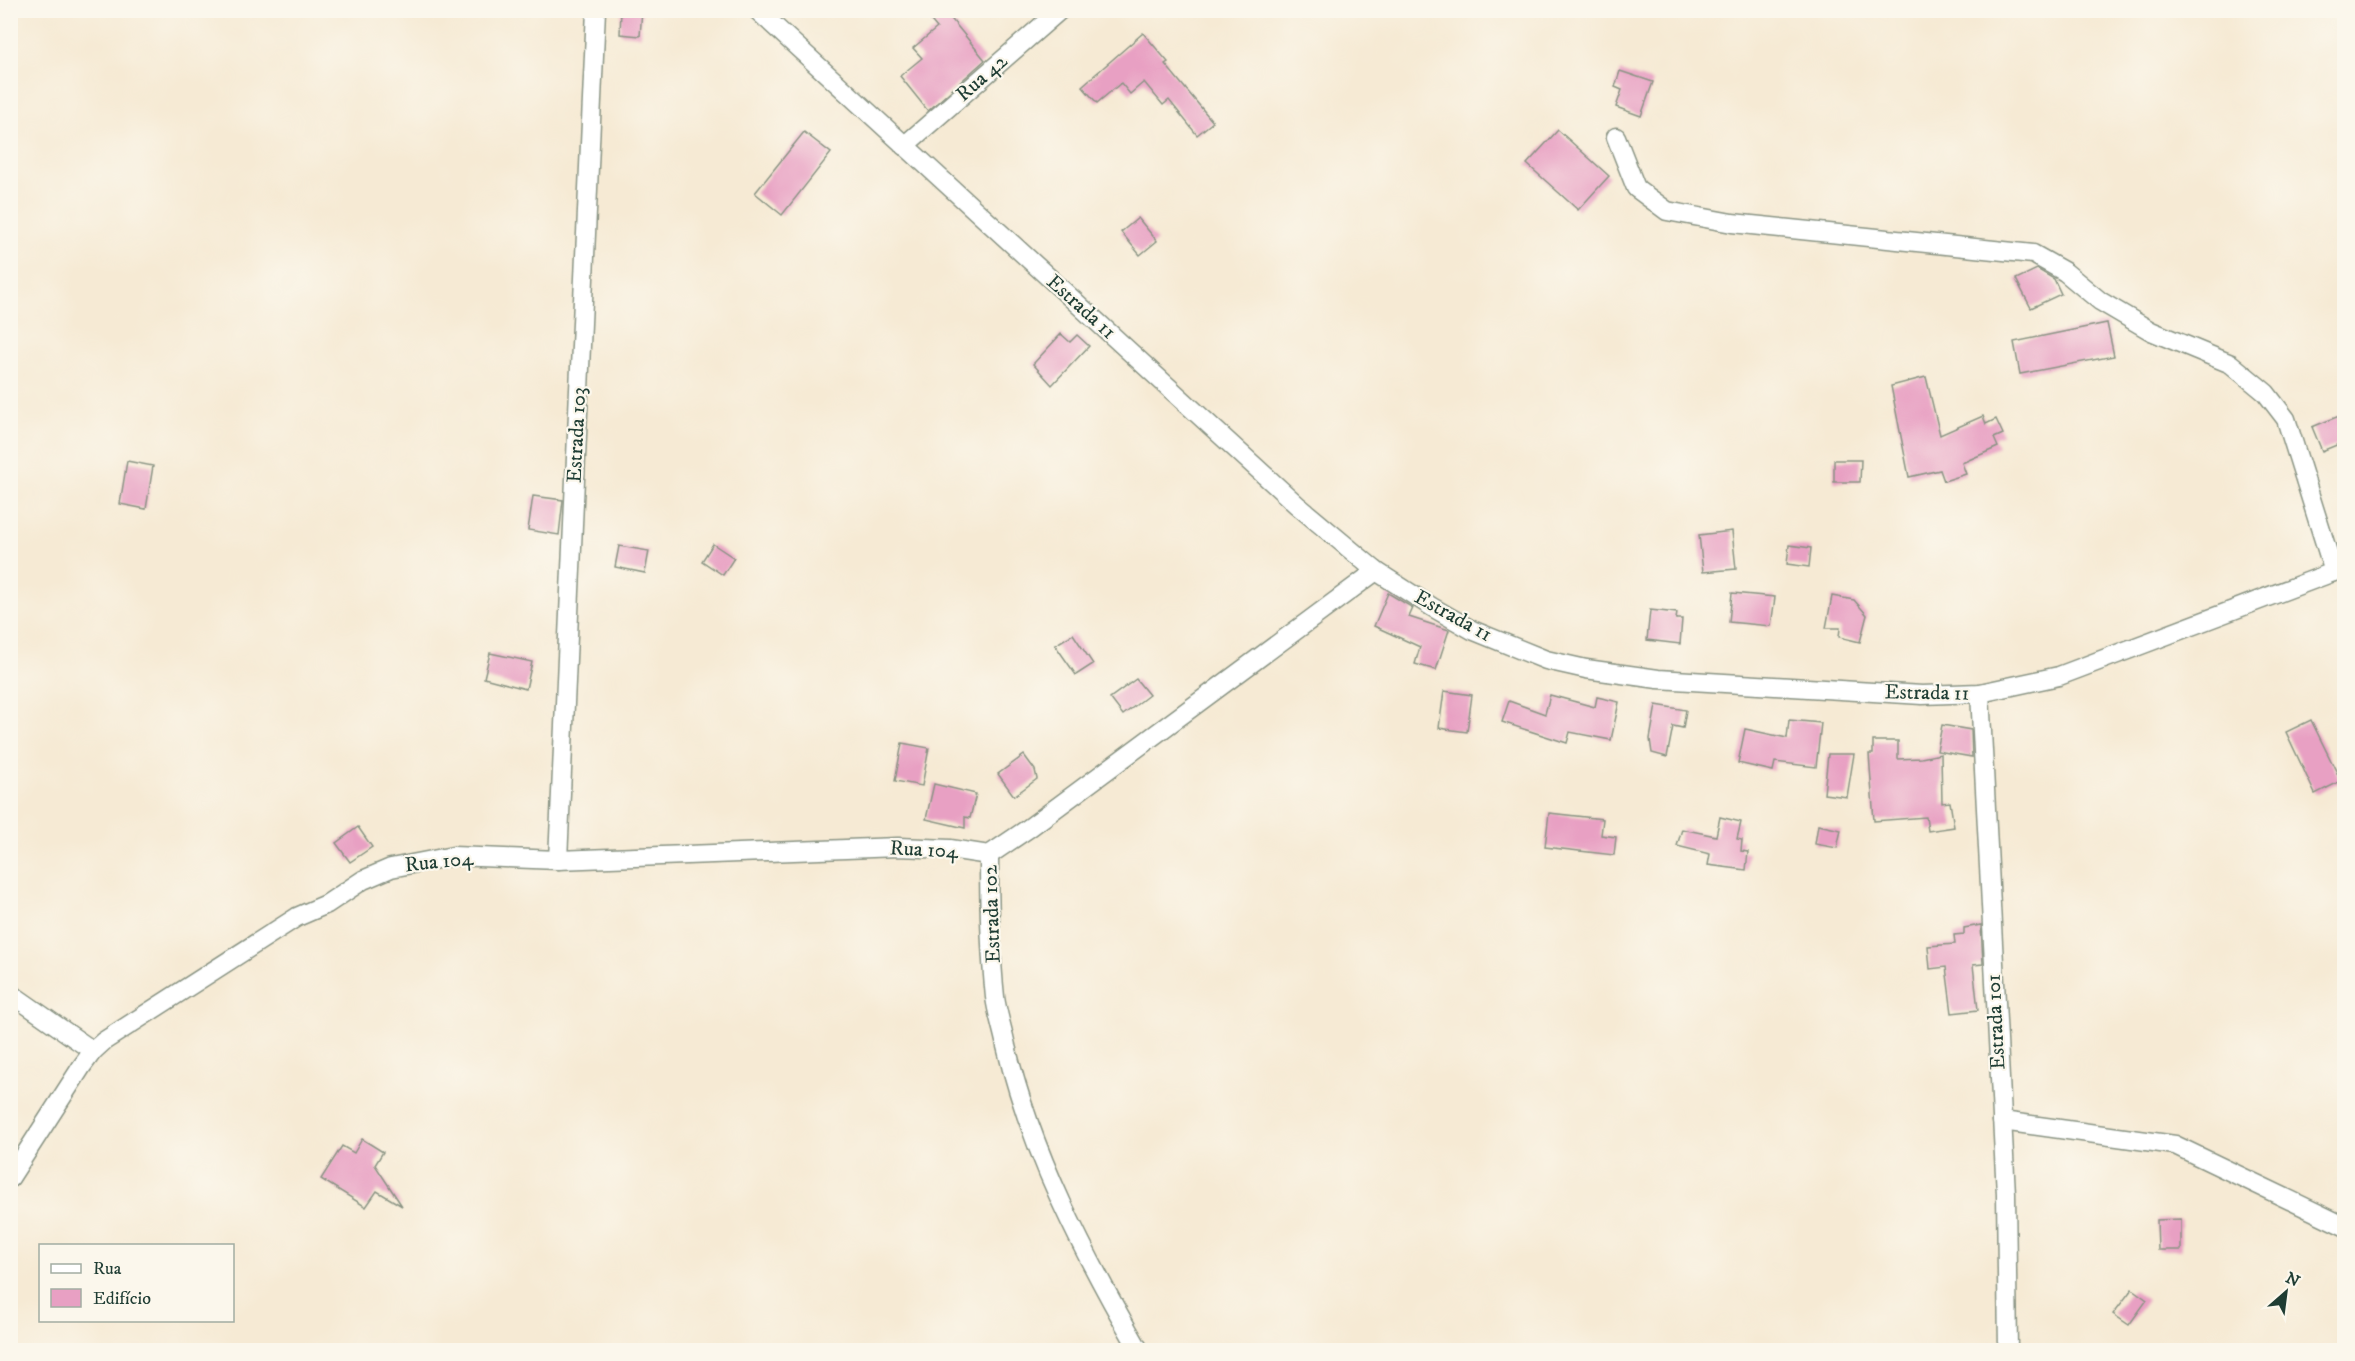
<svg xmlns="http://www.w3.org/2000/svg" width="2355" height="1361" font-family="'IM FELL DW Pica',serif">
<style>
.building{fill:#e8a0c3}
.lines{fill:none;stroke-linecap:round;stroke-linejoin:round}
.street-casing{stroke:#8a9484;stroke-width:21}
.street{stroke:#fff;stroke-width:18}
.labels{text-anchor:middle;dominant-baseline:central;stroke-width:4.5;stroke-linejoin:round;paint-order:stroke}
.street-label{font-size:21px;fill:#1f3d34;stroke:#fbf7ec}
</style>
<rect width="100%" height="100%" fill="#fbf7ec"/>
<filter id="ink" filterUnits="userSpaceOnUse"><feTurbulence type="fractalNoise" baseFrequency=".0167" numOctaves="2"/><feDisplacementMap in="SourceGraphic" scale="12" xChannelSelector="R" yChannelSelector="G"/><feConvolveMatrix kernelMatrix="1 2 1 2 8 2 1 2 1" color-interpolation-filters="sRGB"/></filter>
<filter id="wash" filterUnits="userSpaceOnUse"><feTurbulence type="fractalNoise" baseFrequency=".008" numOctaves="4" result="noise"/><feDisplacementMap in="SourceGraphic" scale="24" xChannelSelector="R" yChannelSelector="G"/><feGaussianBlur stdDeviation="1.35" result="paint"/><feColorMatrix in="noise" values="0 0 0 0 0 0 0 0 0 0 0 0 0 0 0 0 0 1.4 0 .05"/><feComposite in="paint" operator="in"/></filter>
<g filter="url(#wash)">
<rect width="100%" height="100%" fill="#f6ead4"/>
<g id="blocks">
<!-- building -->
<g class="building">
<polygon points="621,10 642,10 640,36 620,34"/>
<polygon points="922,10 944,10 985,60 928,111 900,76 922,58 913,48 937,28"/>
<polygon points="1143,33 1168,62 1165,64 1213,122 1197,135 1169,100 1163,105 1144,82 1130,94 1121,83 1097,103 1082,86"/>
<polygon points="1620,71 1653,82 1641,116 1616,107 1622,90 1615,87"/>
<polygon points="1558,130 1609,176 1578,210 1527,164"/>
<polygon points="804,132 831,153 782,215 755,193"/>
<polygon points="1138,218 1157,241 1140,255 1121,232"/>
<polygon points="2037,269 2054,279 2061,294 2031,308 2016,279"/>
<polygon points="2107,323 2114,356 2020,374 2014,342"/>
<polygon points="1061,334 1070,342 1077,335 1089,346 1052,385 1033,364"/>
<polygon points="1926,377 1940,435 1983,416 1986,424 1996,419 2003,434 1994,438 1998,447 1962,463 1966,474 1944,481 1940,470 1909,477 1891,386"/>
<polygon points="2344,414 2344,442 2322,451 2312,427"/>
<polygon points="1834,460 1861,460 1860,482 1834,482"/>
<polygon points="127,461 153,466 146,509 120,504"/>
<polygon points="533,496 563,500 559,535 528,530"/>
<polygon points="1732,531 1736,569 1703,572 1699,535"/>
<polygon points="713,544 734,558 723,575 702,561"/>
<polygon points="1789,545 1811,548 1809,567 1787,564"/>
<polygon points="619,546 649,551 645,573 615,567"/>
<polygon points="1388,593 1413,608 1409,617 1449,630 1436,670 1415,664 1420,647 1374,626"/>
<polygon points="1732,593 1775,597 1771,626 1729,622"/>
<polygon points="1832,596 1854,600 1867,615 1860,642 1839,637 1840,628 1826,628"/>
<polygon points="1650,610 1677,613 1676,619 1682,619 1680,644 1647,640"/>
<polygon points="1073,634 1093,664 1076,675 1055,645"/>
<polygon points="490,653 532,662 526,689 484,678"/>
<polygon points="1136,679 1149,695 1123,715 1110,698"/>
<polygon points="1444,691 1472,695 1467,732 1439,728"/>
<polygon points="1550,695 1595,707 1597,697 1619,702 1611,740 1570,732 1567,743 1502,722 1509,701 1545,714"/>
<polygon points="1656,705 1686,710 1683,728 1673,726 1667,757 1652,753 1650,739"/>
<polygon points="1789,720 1821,723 1816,767 1775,762 1773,771 1738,763 1745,729 1787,738"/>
<polygon points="2311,720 2341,781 2315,794 2286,732"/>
<polygon points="1942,725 1971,730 1972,757 1937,751"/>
<polygon points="1873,741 1898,741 1898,759 1921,758 1941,754 1942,803 1950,802 1954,827 1928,831 1926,817 1874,821 1869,754 1873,754"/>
<polygon points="902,743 929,748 922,786 895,781"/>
<polygon points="1828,754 1854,754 1847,797 1824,794"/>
<polygon points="1024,755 1035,770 1037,779 1014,796 998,774"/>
<polygon points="934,784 976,794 970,818 965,817 965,828 926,819"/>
<polygon points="1549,813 1603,819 1601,835 1616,837 1614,855 1545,847"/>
<polygon points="1720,817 1741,822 1737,839 1742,840 1741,851 1748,852 1746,870 1708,865 1710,854 1677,846 1682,829 1716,836"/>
<polygon points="1818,825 1841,830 1837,848 1815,844"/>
<polygon points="358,827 372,847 350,862 336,843"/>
<polygon points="1981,925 1983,964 1973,965 1978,1010 1952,1013 1946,967 1930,969 1928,946 1955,944 1954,935 1964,934 1964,928"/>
<polygon points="362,1139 383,1152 375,1165 402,1206 377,1191 366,1207 321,1179 342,1146 354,1153"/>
<polygon points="2181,1219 2181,1250 2158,1250 2157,1220"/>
<polygon points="2132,1289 2147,1300 2129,1325 2113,1314"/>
</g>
</g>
</g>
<g filter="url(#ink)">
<use href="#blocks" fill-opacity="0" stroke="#8a9484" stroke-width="1.5"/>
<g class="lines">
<!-- street casing -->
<g class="street-casing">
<g id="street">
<polyline points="757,10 1297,505 1376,571 1432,607 1472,630 1546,660 1586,669 1658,679 1922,695 1980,693 2059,676 2344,568"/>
<polyline points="1616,137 1636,188 1667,211 1732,223 2033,254 2065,272 2100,301 2151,331 2231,364 2266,393 2286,419 2334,572"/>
<polyline points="904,146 1060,10"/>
<polyline points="1980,693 2006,1194 2008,1350"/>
<path d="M989 855C989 902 990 950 995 997 997 1013 1003 1030 1006 1046 1032 1155 1084 1254 1139 1350"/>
<polyline points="989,855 1029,828 1376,571"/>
<polyline points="558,860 596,10"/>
<polyline points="10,993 93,1051"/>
<polyline points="2002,1121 2175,1145 2344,1226"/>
<polyline points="10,1178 82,1066 93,1051 104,1041 297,917 327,904 363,880 391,868 453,856 558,860 898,847 950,849 989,855"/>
</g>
</g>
<!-- street -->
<use href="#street" class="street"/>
</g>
</g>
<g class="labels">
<!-- street labels -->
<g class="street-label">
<text transform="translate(982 78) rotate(-41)">Rua 42</text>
<text transform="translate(1081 307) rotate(42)">Estrada 11</text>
<text transform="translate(577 435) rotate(-87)">Estrada 103</text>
<text transform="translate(1453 616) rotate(29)">Estrada 11</text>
<text transform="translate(1927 693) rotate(1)">Estrada 11</text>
<text transform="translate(924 850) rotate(3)">Rua 104</text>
<text transform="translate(439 862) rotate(-6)">Rua 104</text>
<text transform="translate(992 914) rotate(-92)">Estrada 102</text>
<text transform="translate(1996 1022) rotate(-93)">Estrada 101</text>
</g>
</g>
<!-- margin -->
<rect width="2355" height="1361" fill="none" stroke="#fbf7ec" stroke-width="36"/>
<!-- legend -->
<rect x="39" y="1244" width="195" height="78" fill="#fbf7ec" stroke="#a3ada2" stroke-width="1.5"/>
<rect x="51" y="1264" width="30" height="9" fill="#ffffff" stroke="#a3ada2" stroke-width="1.5"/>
<text x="93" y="1274" font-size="18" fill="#1f3d34">Rua</text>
<rect x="51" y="1289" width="30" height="18" fill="#e8a0c3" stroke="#a3ada2" stroke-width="1.5"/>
<text x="93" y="1304" font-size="18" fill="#1f3d34">Edifício</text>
<!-- north arrow -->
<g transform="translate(2286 1292) rotate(28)" stroke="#fbf7ec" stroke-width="4.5" paint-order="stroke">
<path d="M0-4.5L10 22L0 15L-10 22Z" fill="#1f3d34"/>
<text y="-9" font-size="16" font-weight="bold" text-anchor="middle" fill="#1f3d34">N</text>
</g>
</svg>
